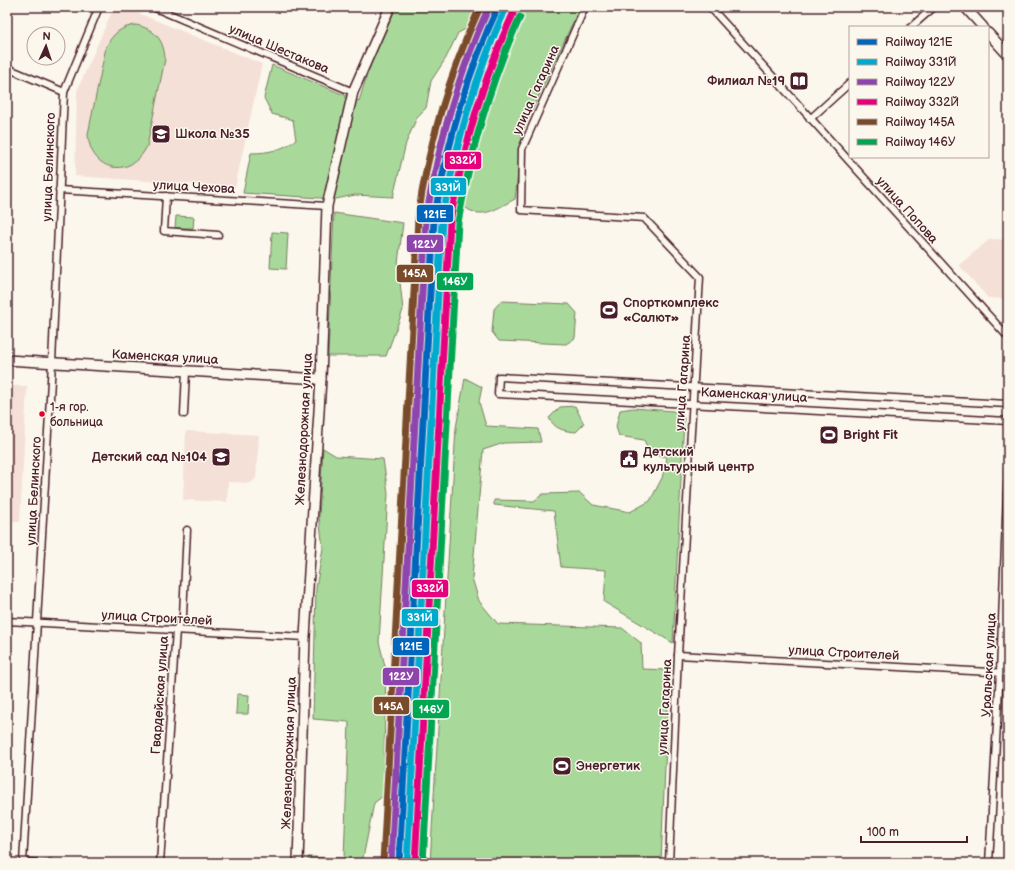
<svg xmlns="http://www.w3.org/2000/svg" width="1015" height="870" font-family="'Balsamiq Sans',sans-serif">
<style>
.built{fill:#f4e0d6}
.green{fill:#a8d99a;stroke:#797c62}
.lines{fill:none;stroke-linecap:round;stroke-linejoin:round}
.street-casing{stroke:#4a1f2b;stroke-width:9}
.secondary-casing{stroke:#4a1f2b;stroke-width:12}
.street{stroke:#fbf7ec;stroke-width:6}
.secondary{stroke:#fbf7ec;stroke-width:9}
.rail-1-casing{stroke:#fbf7ec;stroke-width:10}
.rail-2-casing{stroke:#fbf7ec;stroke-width:10}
.rail-3-casing{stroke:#fbf7ec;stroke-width:10}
.rail-4-casing{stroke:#fbf7ec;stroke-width:10}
.rail-5-casing{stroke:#fbf7ec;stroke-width:10}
.rail-6-casing{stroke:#fbf7ec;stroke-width:10}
.rail-1{stroke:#0065bd;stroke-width:7}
.rail-2{stroke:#00a9ce;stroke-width:7}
.rail-3{stroke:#8e44ad;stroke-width:7}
.rail-4{stroke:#e5007d;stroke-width:7}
.rail-5{stroke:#7a4b2a;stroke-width:7}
.rail-6{stroke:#00a651;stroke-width:7}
.bus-dot{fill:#e4002b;stroke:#fbf7ec;stroke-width:1.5}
.labels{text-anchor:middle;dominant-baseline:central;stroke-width:3;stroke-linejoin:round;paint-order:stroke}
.bus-label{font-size:12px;fill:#4a1f2b;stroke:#fbf7ec;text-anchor:start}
.street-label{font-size:13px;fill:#4a1f2b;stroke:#fbf7ec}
.poi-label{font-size:13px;font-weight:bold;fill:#4a1f2b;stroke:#fbf7ec;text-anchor:start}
.line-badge{stroke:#fbf7ec;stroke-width:1.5}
.badge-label{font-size:11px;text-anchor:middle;font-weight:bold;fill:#fff}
</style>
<rect width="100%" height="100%" fill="#fbf7ec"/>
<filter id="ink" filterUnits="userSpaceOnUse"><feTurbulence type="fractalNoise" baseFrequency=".025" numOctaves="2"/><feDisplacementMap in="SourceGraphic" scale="8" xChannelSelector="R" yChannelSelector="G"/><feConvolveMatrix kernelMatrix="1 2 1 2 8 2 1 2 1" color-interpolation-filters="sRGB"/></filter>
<g filter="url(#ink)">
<!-- built -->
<g class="built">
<polygon points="114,7 123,7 262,64 235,187 75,176 77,91"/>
<polygon points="990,239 1008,240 1008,299 988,298 959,265"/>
<polygon points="7,386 27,386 20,522 7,522"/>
<polygon points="186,431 259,435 256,478 251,483 228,482 227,502 183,500"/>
</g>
<!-- green -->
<g class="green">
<path d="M396 7H473L471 26 458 33 446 58 431 81 426 108 417 117 406 143 393 197 355 195 336 199 243 193 251 153C268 153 282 150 296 140L293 120 272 114 264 98 272 65 359 101 370 65Z"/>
<path d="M516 7H580L523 130 515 199C492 211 478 223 457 200L465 147 497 49 504 48Z"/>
<path d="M136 25C155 29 164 40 165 59L147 146C131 180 90 172 88 134L106 47C113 33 121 27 136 25Z"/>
<polygon points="334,213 403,223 398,263 403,310 386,356 328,356"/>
<polygon points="176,216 194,217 193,228 175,228"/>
<polygon points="272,232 288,233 286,269 270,268"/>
<polygon points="501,301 569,304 577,313 575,338 566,344 499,341 492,332 494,309"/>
<polygon points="465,378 482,387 479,402 486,426 538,429 541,442 504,443 483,450 472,578 479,601 498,624 622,628 641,643 642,669 669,670 661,863 430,863 456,428"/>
<path d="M575 406 584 424 576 432C563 431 555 429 549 418L560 407Z"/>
<polygon points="633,408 673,411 684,418 673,643 604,602 606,570 561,567 554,511 494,505 494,500 534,501 543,494 580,493 593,505 630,512 650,501 662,478 667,458 649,451 644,440 619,436 616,427 620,410"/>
<polygon points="323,448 336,456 383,459 388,493 379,642 386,670 383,796 374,803 362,863 308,863 308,857 344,858 349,722 313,719 316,588 323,548 319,517"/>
<polygon points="237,694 249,695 248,714 236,714"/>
</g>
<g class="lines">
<!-- street casing -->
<g class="street-casing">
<g id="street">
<polyline points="153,7 353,92"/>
<polyline points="585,7 522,149 521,210 644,218 700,277 678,655 669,863"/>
<polyline points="710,7 1008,337"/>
<polyline points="911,27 934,7"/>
<polyline points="7,68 64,92"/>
<polyline points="810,119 850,83"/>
<polyline points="59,190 327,206"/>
<polyline points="166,196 164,231 218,235"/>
<polyline points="1008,404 499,377 498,394 1008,421"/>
<polyline points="184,414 186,371"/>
<polyline points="7,621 305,637"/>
<polyline points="678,655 1008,673"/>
<polyline points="23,862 51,863"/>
<polyline points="23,863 52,363 64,92 99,7"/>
<polyline points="160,863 176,630 183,615 187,530"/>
<polyline points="989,863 1000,672 1008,467"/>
</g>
</g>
<!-- secondary casing -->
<g class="secondary-casing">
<g id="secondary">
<polyline points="965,7 983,27"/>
<polyline points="988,33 1008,55"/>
<polyline points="7,360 321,379"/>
<polyline points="298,863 305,637 321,379 327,206 353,92 390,7"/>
</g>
</g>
<!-- street -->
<use href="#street" class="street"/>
<!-- secondary -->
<use href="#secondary" class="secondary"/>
<!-- rail-1 casing -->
<g class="rail-1-casing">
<path id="rail-1" d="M399 863 434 219C447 145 466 75 498 7"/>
</g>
<!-- rail-2 casing -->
<g class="rail-2-casing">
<path id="rail-2" d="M407 863 442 220C455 147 474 78 505 10"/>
</g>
<!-- rail-3 casing -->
<g class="rail-3-casing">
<path id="rail-3" d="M391 863 426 219C438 145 458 74 489 7"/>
</g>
<!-- rail-4 casing -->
<g class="rail-4-casing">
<path id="rail-4" d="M415 863 450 221C463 149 482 80 513 14"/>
</g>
<!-- rail-5 casing -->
<g class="rail-5-casing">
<path id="rail-5" d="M383 862 418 218C428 145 450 73 480 7"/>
</g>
<!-- rail-6 casing -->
<g class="rail-6-casing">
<path id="rail-6" d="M423 863 458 222C471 151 489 83 520 17"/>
</g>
<!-- rail-1 -->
<use href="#rail-1" class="rail-1"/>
<!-- rail-2 -->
<use href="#rail-2" class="rail-2"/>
<!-- rail-3 -->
<use href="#rail-3" class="rail-3"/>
<!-- rail-4 -->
<use href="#rail-4" class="rail-4"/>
<!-- rail-5 -->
<use href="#rail-5" class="rail-5"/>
<!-- rail-6 -->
<use href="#rail-6" class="rail-6"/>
</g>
</g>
<!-- icons -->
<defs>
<g id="library-square" transform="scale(1)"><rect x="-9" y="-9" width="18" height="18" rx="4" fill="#4a1f2b" stroke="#fbf7ec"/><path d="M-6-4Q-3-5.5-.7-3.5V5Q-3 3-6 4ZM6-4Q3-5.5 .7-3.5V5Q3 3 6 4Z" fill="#fff"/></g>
<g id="school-square" transform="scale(1)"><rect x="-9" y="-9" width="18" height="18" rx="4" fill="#4a1f2b" stroke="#fbf7ec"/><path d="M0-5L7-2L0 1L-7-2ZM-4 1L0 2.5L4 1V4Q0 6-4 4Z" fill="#fff"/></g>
<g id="stadium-square" transform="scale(1)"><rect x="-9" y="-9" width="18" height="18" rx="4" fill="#4a1f2b" stroke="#fbf7ec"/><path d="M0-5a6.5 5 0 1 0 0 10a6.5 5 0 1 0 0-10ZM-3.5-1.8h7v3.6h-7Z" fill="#fff"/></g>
<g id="civic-square" transform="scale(1)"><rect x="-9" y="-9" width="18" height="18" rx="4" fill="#4a1f2b" stroke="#fbf7ec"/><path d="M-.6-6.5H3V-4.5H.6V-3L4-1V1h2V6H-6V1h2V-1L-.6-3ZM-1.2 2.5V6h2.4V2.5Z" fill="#fff"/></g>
</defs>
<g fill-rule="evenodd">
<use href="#library-square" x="799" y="81"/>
<use href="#school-square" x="161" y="134"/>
<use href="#stadium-square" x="609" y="310"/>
<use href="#stadium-square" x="829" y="435"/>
<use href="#school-square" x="221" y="457"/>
<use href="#civic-square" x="629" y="459"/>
<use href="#stadium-square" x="562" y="766"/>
</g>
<!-- markers -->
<circle class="bus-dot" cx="42" cy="414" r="3.5"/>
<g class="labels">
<!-- bus labels -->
<g class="bus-label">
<text x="50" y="407">1-я гор.<tspan x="50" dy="15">больница</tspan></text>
</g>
<!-- street labels -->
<g class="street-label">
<text transform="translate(279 49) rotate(23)">улица Шестакова</text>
<text transform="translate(536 90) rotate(-66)">улица Гагарина</text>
<text transform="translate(49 167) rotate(-88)">улица Белинского</text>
<text transform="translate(194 187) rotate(3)">улица Чехова</text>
<text transform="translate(907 210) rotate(48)">улица Попова</text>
<text transform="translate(165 357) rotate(3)">Каменская улица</text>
<text transform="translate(683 383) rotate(-86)">улица Гагарина</text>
<text transform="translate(754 395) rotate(3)">Каменская улица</text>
<text transform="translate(304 429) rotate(-87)">Железнодорожная улица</text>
<text transform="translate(34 491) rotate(-87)">улица Белинского</text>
<text transform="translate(157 618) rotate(3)">улица Строителей</text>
<text transform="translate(844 653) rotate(3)">улица Строителей</text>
<text transform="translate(989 665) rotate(-87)">Уральская улица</text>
<text transform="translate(160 695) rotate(-86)">Гвардейская улица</text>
<text transform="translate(665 707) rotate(-87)">улица Гагарина</text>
<text transform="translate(289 753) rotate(-88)">Железнодорожная улица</text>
</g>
<!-- poi labels -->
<g class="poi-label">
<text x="785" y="81" text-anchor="end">Филиал №19</text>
<text x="175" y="134">Школа №35</text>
<text x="623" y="303">Спорткомплекс<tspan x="623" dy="15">«Салют»</tspan></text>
<text x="843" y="435">Bright Fit</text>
<text x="643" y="452">Детский<tspan x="643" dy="15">культурный центр</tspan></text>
<text x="207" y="457" text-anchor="end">Детский сад №104</text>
<text x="576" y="766">Энергетик</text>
</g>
</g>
<g class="line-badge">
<rect x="444" y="151" width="38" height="19" rx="4" fill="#e5007d"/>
<rect x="430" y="177" width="37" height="19" rx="4" fill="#00a9ce"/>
<rect x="416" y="204" width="38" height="19" rx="4" fill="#0065bd"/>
<rect x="406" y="234" width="38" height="19" rx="4" fill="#8e44ad"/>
<rect x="396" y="264" width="38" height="19" rx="4" fill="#7a4b2a"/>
<rect x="436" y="272" width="38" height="19" rx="4" fill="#00a651"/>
<rect x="411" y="579" width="38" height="19" rx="4" fill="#e5007d"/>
<rect x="401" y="608" width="38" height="19" rx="4" fill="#00a9ce"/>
<rect x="392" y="637" width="38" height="19" rx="4" fill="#0065bd"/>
<rect x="382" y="667" width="38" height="19" rx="4" fill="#8e44ad"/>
<rect x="373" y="696" width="37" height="19" rx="4" fill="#7a4b2a"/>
<rect x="412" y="699" width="38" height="20" rx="4" fill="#00a651"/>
</g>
<g class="badge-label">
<text x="463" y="164">332Й</text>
<text x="448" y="191">331Й</text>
<text x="435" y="218">121Е</text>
<text x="425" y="248">122У</text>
<text x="415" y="277">145А</text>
<text x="455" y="285">146У</text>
<text x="430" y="592">332Й</text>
<text x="420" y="621">331Й</text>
<text x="411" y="650">121Е</text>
<text x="401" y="680">122У</text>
<text x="391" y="710">145А</text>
<text x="431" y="713">146У</text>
</g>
<!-- margin -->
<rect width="1015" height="870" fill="none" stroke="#fbf7ec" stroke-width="24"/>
<rect x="12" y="12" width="991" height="846" fill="none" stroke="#4a1f2b" stroke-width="1.5" filter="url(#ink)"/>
<!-- legend -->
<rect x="849" y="26" width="140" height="132" fill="#fbf7ec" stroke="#b4a19f"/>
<rect x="857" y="39" width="20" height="6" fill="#0065bd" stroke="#b4a19f"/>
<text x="885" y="46" font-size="12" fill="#4a1f2b">Railway 121Е</text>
<rect x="857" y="59" width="20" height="6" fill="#00a9ce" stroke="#b4a19f"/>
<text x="885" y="66" font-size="12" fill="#4a1f2b">Railway 331Й</text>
<rect x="857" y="79" width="20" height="6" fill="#8e44ad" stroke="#b4a19f"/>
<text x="885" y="86" font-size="12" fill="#4a1f2b">Railway 122У</text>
<rect x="857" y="99" width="20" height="6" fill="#e5007d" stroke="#b4a19f"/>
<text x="885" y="106" font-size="12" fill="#4a1f2b">Railway 332Й</text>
<rect x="857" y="119" width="20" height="6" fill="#7a4b2a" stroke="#b4a19f"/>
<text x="885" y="126" font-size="12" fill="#4a1f2b">Railway 145А</text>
<rect x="857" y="139" width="20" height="6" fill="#00a651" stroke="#b4a19f"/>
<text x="885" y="146" font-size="12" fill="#4a1f2b">Railway 146У</text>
<!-- north arrow -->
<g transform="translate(46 46) rotate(3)"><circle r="19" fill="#fbf7ec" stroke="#b4a19f"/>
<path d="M0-3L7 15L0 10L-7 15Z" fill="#4a1f2b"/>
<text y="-6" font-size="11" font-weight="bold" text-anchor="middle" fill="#4a1f2b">N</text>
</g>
<!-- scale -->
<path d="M861 836v6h106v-6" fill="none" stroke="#4a1f2b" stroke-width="2"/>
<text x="867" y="836" font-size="12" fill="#4a1f2b" stroke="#fbf7ec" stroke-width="3" paint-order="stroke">100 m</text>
</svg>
